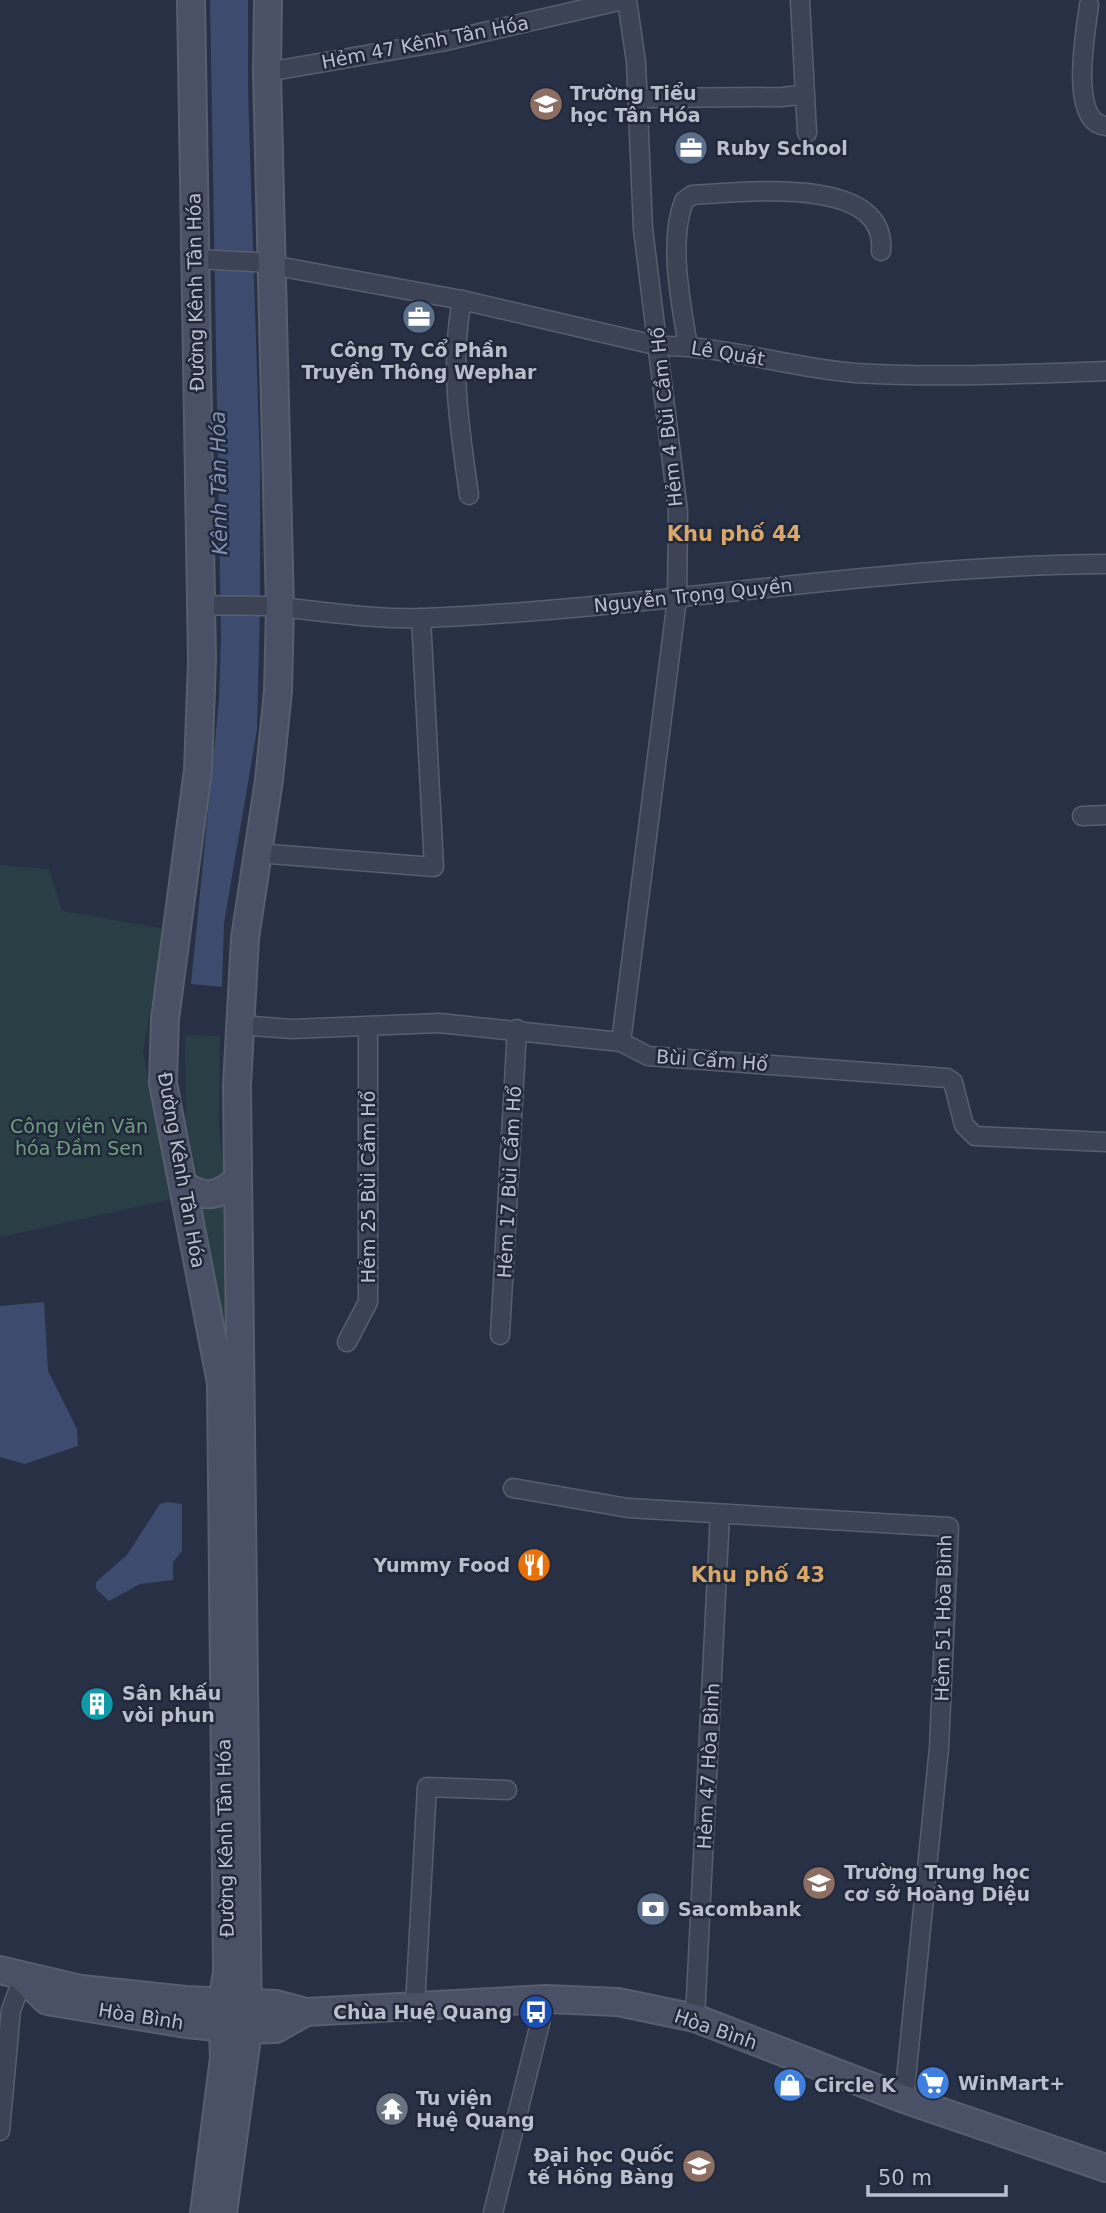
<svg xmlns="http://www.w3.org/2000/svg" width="1106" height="2213" font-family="'DejaVu Sans',sans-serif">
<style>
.green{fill:#293f45}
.water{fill:#3d4b6e}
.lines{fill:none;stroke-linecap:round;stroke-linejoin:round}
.street-casing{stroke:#575e6e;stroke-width:21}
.secondary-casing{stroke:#575e6e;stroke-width:30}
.street{stroke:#3c4354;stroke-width:18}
.secondary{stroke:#4a5167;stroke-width:26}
.labels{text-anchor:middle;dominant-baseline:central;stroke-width:5;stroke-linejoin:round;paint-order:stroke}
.street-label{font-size:19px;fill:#babfcd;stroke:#20283a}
.poi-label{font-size:19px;font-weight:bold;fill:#babfcd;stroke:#20283a;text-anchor:start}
.park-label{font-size:19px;fill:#709e81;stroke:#20283a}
.water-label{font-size:21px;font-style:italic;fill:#8190b4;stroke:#20283a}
.neighbourhood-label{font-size:21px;font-weight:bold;fill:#d8a76a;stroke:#20283a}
</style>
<rect width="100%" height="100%" fill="#273045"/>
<!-- green -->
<g class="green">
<polygon points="0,865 49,869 62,911 165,929 143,1052 173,1199 0,1237"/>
<polygon points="185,1035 220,1036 219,1127 238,1297 229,1349 186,1121"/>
</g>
<!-- water -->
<g class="water">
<polygon points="210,0 248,0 248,91 260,465 260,606 257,730 224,923 222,987 191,984 219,700 221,637"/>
<polygon points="44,1302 48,1371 77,1429 78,1446 25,1464 0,1457 0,1306"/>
<polygon points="167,1502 182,1504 182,1551 173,1562 173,1580 140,1584 109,1601 96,1589 96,1582 127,1555 160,1504"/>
</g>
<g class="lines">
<!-- street casing -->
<g class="street-casing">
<g id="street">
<polyline points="800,0 807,133"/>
<path d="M1089 5C1086 30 1068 123 1106 126"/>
<polyline points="267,72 441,42 623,0"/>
<polyline points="637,98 782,97 800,95 804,90"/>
<path d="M194 259 255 262 462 300 659 346C725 345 789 368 855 373 938 378 1022 374 1106 371"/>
<path d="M462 300C449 366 460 430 469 495"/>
<path d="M688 346C681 303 668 242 684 201L692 195C738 193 888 173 881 251"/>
<path d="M201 605C223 606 244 605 265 606 319 610 370 620 424 618 652 609 878 565 1106 564"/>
<polyline points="1082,816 1106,815"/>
<polyline points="257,853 434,867 421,618"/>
<polyline points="239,1025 292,1029 439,1023 621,1042 648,1056 947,1078 953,1082 964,1125 975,1136 1106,1142"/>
<polyline points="621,1042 677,599 678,511 643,229 636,62 627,0"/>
<polyline points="500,1335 517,1029"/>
<polyline points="347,1342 368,1302 368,1027"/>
<polyline points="513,1488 628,1508 949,1527 939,1748 904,2099"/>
<polyline points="415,2006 427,1787 507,1790"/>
<polyline points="695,2018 720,1514"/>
<polyline points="0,2131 11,2010 23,1978"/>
<polyline points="493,2213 546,1999"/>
</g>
</g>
<!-- secondary casing -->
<g class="secondary-casing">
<g id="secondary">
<polyline points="191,0 202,661 198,770 165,1019 163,1083 221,1383 227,1972 222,2003 224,2058 204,2213"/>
<path d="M183 1185C205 1199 219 1197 238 1179"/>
<polyline points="0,1970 81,1989 186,2000 276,2004 306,2012 546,1999 618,2002 695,2018 904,2099 1106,2168"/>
<polyline points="23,1978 47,2001 186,2024 248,2030 276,2029 306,2012"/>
<polyline points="223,2213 248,2030 237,1085 245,938 269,780 278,691 280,608 267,72 268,0"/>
</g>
</g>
<!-- street -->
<use href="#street" class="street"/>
<!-- secondary -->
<use href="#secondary" class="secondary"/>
</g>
<!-- icons -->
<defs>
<g id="school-disc" transform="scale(1.75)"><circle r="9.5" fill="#8d6e63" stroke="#20283a"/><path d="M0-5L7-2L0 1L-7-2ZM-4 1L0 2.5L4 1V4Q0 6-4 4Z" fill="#fff"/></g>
<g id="office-disc" transform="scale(1.75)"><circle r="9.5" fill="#5c6f8a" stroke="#20283a"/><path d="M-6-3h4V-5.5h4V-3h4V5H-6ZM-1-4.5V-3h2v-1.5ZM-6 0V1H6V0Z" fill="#fff"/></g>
<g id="restaurant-disc" transform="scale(1.75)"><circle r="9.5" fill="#e8710a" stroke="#20283a"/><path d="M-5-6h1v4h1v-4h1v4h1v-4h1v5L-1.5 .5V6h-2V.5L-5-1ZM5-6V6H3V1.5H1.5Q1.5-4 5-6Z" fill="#fff"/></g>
<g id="building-disc" transform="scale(1.75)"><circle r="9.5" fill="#0f9aa8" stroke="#20283a"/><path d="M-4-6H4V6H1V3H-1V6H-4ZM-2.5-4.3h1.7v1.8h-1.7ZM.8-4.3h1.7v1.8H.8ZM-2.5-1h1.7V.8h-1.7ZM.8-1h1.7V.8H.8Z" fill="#fff"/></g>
<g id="bank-disc" transform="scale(1.75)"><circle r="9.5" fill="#5c6f8a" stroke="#20283a"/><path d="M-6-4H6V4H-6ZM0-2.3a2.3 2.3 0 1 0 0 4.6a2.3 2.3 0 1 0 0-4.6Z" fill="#fff"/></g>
<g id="bus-disc" transform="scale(1.75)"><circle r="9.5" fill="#1a4fb4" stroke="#20283a"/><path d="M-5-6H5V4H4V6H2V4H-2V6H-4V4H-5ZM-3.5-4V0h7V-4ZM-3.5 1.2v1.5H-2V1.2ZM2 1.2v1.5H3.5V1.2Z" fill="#fff"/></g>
<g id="supermarket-disc" transform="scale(1.75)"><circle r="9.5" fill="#3f7fe0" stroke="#20283a"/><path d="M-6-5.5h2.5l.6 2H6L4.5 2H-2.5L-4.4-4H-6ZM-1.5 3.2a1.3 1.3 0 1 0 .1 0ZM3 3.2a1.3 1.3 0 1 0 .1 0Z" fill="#fff"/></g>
<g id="shop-disc" transform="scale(1.75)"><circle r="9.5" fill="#3f7fe0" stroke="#20283a"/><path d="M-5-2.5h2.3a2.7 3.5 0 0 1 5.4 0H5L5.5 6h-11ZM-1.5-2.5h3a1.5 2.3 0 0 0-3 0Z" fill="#fff"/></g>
<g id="temple-disc" transform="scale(1.75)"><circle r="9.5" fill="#6b7280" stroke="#20283a"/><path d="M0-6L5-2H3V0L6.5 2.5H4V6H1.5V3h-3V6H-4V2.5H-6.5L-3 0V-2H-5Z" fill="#fff"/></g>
<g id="university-disc" transform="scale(1.75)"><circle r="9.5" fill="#8d6e63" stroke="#20283a"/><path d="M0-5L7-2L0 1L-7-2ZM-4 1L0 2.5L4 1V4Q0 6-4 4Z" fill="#fff"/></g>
</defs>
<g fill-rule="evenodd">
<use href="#school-disc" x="546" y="104"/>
<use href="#office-disc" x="691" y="148"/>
<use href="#office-disc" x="419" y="317"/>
<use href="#restaurant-disc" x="534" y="1565"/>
<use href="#building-disc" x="97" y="1704"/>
<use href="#school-disc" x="819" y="1883"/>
<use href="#bank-disc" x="653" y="1909"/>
<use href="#bus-disc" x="536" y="2012"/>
<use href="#supermarket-disc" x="933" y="2083"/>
<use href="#shop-disc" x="790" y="2085"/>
<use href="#temple-disc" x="392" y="2109"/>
<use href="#university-disc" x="699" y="2166"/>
</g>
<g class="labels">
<!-- street labels -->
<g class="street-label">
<text transform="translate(425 42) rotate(-11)">Hẻm 47 Kênh Tân Hóa</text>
<text transform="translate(195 292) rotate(-91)">Đường Kênh Tân Hóa</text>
<text transform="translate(728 353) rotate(9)">Lê Quát</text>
<text transform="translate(666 417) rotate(-96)">Hẻm 4 Bùi Cầm Hổ</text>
<text transform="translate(693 595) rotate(-6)">Nguyễn Trọng Quyền</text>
<text transform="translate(712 1060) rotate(4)">Bùi Cẩm Hổ</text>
<text transform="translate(182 1170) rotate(80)">Đường Kênh Tân Hóa</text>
<text transform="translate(509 1182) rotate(-87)">Hẻm 17 Bùi Cẩm Hổ</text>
<text transform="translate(368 1187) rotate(-90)">Hẻm 25 Bùi Cầm Hổ</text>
<text transform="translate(943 1618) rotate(-89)">Hẻm 51 Hòa Bình</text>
<text transform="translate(708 1766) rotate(-87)">Hẻm 47 Hòa Bình</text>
<text transform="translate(225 1838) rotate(-91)">Đường Kênh Tân Hóa</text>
<text transform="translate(141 2016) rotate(9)">Hòa Bình</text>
<text transform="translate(716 2029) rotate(19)">Hòa Bình</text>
</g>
<!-- poi labels -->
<g class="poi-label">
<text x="570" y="93">Trường Tiểu<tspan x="570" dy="22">học Tân Hóa</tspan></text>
<text x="716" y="148">Ruby School</text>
<text x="419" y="350" text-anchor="middle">Công Ty Cổ Phần<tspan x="419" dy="22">Truyền Thông Wephar</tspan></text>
<text x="510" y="1565" text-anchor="end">Yummy Food</text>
<text x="122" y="1693">Sân khấu<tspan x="122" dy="22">vòi phun</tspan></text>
<text x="844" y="1872">Trường Trung học<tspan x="844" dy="22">cơ sở Hoàng Diệu</tspan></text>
<text x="678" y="1909">Sacombank</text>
<text x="512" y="2012" text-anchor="end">Chùa Huệ Quang</text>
<text x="958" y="2083">WinMart+</text>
<text x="814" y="2085">Circle K</text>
<text x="416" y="2098">Tu viện<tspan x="416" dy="22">Huệ Quang</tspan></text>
<text x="674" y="2155" text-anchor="end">Đại học Quốc<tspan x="674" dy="22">tế Hồng Bàng</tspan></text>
</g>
<!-- park labels -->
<g class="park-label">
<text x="79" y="1126">Công viên Văn<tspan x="79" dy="22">hóa Đầm Sen</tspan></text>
</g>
<!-- water labels -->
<g class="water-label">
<text transform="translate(219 483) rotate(-91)">Kênh Tân Hóa</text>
</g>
<!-- neighbourhood labels -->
<g class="neighbourhood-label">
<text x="734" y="534">Khu phố 44</text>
<text x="758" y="1575">Khu phố 43</text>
</g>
</g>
<!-- scale -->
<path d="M868 2185v10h138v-10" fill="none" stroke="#babfcd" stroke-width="3.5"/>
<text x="878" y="2185" font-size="21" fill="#babfcd" stroke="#20283a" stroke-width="5" paint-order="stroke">50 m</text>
</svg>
